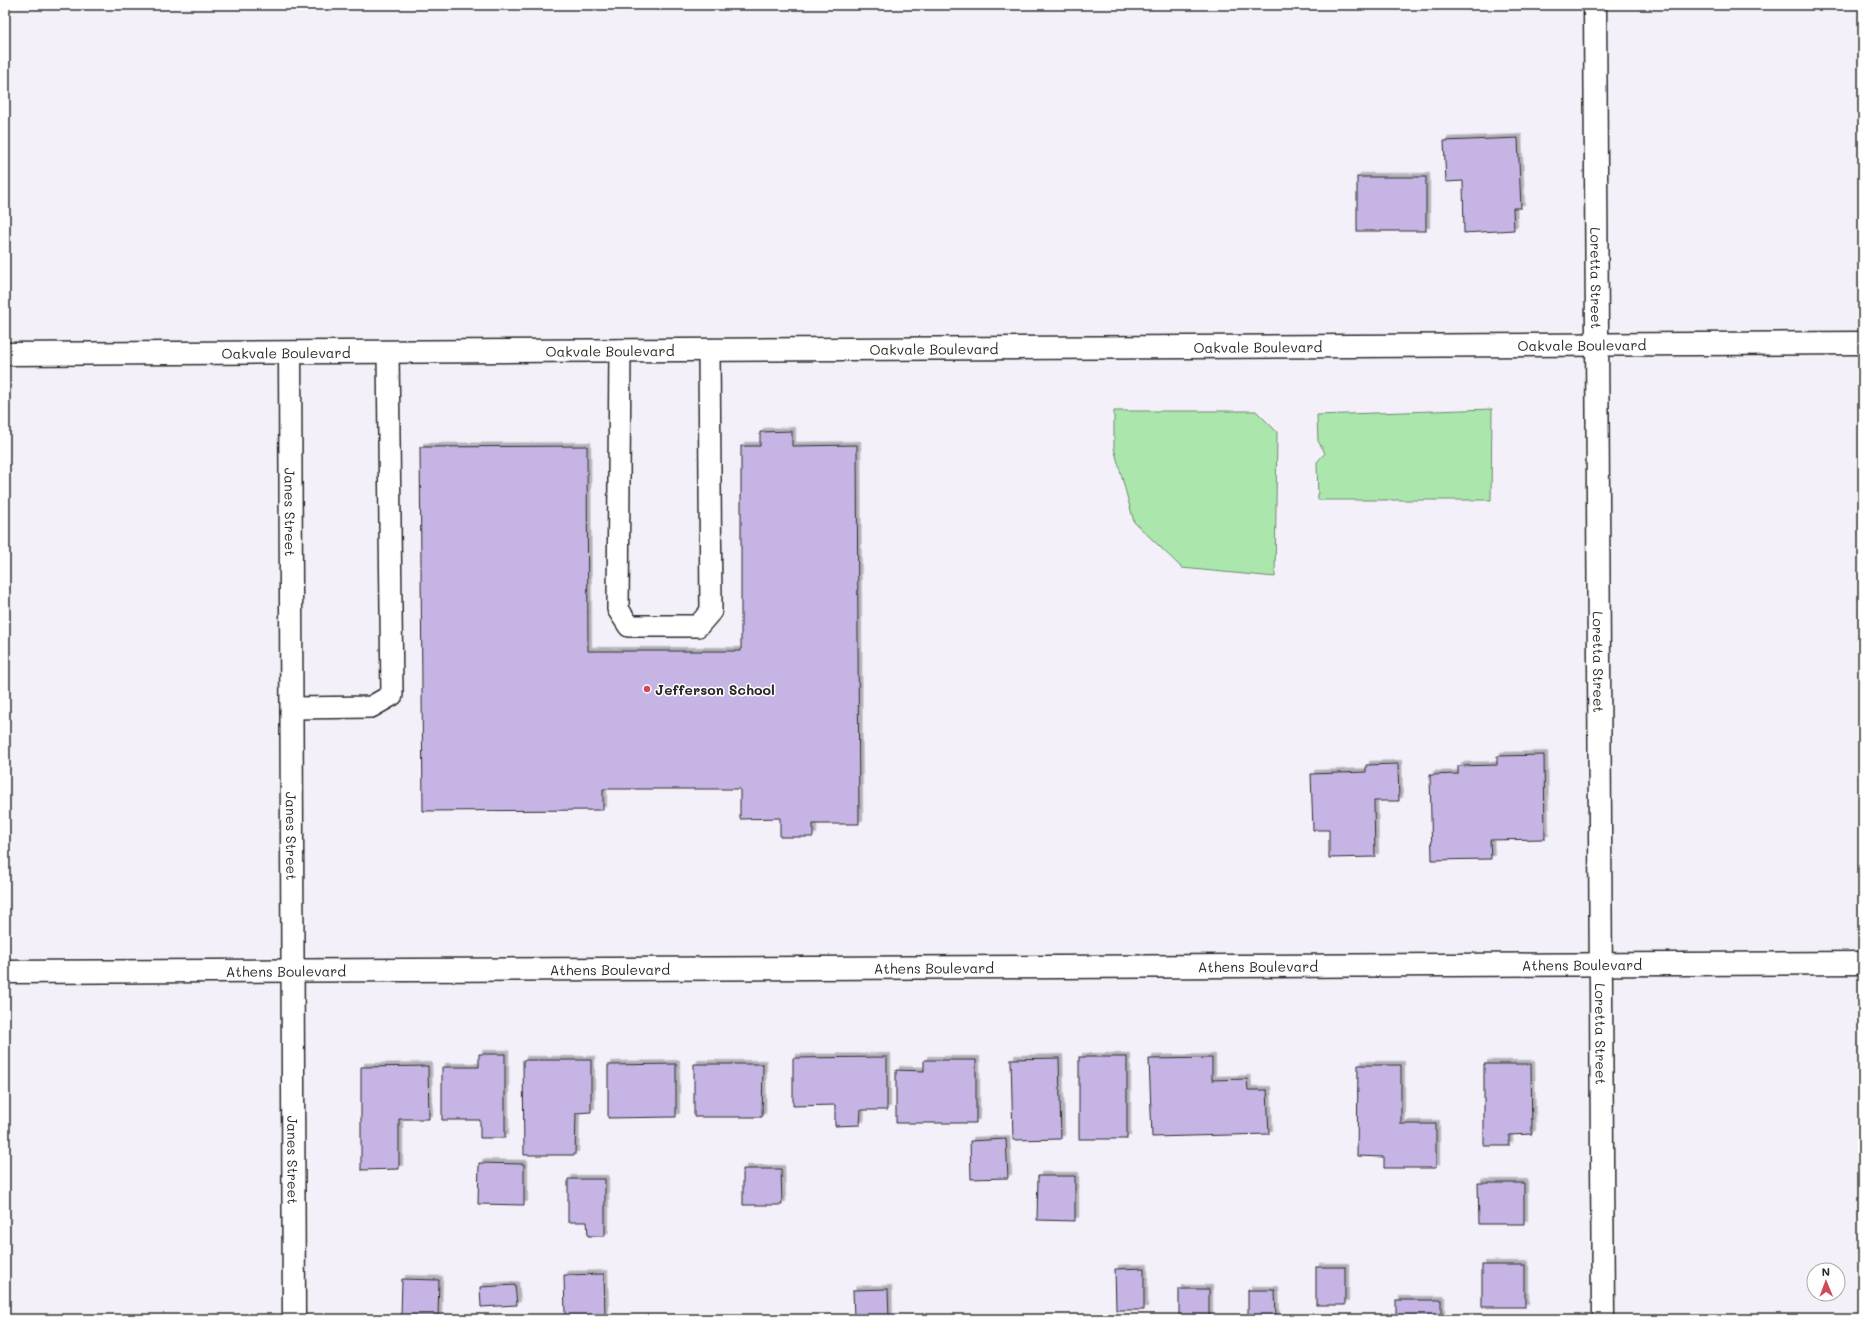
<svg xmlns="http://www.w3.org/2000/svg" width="1868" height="1324" font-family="Mali,sans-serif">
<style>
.green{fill:#abe7ad;stroke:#6b896c}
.building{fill:#c5b4e4;stroke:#2b2b2b;filter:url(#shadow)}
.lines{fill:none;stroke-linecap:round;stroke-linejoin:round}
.service-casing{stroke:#2b2b2b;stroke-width:24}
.minor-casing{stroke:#2b2b2b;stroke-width:25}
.service{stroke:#fff;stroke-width:21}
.minor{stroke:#fff;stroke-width:22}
.poi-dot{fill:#d1495b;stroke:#fff;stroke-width:1.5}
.labels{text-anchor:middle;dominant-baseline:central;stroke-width:3;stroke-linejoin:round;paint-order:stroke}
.street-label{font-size:14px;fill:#2b2b2b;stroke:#fff}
.poi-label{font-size:14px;font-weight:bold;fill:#2b2b2b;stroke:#fff;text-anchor:start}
</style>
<defs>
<filter id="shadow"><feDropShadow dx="3.5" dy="-3.5" stdDeviation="0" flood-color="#0004"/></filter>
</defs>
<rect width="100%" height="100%" fill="#f3f0fa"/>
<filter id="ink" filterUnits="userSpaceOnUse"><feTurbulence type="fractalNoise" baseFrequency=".025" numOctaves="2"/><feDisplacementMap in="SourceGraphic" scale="8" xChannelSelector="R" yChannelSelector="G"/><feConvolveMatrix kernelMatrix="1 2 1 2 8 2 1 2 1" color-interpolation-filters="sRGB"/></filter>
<g filter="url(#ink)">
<!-- green -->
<g class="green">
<polygon points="1492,409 1491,500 1318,500 1317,462 1325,453 1318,441 1317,415"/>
<polygon points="1114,411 1256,411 1277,432 1275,577 1182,568 1134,522 1114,448"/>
</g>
<!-- building -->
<g class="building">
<polygon points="1518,138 1521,208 1513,208 1514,230 1464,233 1463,181 1446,182 1444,141"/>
<rect x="1357" y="177" width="69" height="54"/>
<polygon points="792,431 792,446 857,445 859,824 813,824 813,837 780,837 780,818 740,819 740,789 603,789 603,810 423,811 420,447 587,446 588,651 741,651 741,446 760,446 760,432"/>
<polygon points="1544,755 1545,839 1490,840 1491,859 1432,860 1430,775 1458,774 1458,766 1497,765 1497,756"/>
<polygon points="1398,764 1399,801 1374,801 1375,857 1329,858 1329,830 1313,830 1311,774 1366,772 1366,765"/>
<polygon points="479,1054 505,1054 505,1138 480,1138 480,1120 442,1120 442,1067 479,1067"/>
<polygon points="887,1057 887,1110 861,1110 860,1125 835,1126 835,1105 793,1106 793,1058"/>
<rect x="1079" y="1057" width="48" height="82"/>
<polygon points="1059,1058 1061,1139 1013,1140 1011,1059"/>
<polygon points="1212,1058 1212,1080 1247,1079 1248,1090 1267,1090 1269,1134 1152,1137 1149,1059"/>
<polygon points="523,1060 591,1060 591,1112 576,1113 575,1155 524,1155"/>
<polygon points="924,1060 976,1060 976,1123 896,1123 896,1070 924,1071"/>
<polygon points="676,1064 676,1117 608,1118 608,1065"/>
<polygon points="694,1064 763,1064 762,1117 694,1117"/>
<polygon points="1484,1064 1531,1064 1532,1134 1509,1135 1509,1146 1484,1146"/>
<polygon points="1358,1065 1401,1065 1401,1124 1436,1124 1436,1168 1384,1168 1384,1157 1357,1156"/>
<polygon points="428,1066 429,1119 399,1119 399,1169 361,1170 361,1067"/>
<polygon points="1006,1139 1008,1178 971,1179 970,1141"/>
<polygon points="479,1163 524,1164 524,1205 478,1204"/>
<polygon points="743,1169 781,1169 782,1205 743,1205"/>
<polygon points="1038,1176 1075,1176 1075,1221 1037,1220"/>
<polygon points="568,1179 605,1179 605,1236 588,1236 587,1222 568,1222"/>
<polygon points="1478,1183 1524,1183 1524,1224 1479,1224"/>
<rect x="1482" y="1265" width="43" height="42"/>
<rect x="1316" y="1267" width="29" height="38"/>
<polygon points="1144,1268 1144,1310 1116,1310 1115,1269"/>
<polygon points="604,1274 605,1316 565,1317 564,1275"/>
<polygon points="402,1279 439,1280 438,1317 401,1316"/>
<polygon points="515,1285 517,1305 481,1307 480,1287"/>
<polygon points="888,1289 889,1319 854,1319 853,1290"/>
<rect x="1179" y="1289" width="30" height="30"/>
<polygon points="1248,1290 1275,1290 1276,1319 1248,1319"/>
<rect x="1396" y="1300" width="45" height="19"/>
</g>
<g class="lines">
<!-- service casing -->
<g class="service-casing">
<g id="service">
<polyline points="620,350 618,609 629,626 698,626 711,611 709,350"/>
<polyline points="292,708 371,707 392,695 388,352"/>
</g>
</g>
<!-- minor casing -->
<g class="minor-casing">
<g id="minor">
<path id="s1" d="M1595 5 1603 1319"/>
<path id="s2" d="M290 353 294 1319"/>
<path id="s3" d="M5 354 1863 343"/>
<path id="s4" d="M5 972 1863 963"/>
</g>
</g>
<!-- service -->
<use href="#service" class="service"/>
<!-- minor -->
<use href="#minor" class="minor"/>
</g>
</g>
<!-- markers -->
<circle class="poi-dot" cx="647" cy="689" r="4"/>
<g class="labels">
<!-- street labels -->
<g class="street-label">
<text stroke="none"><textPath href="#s1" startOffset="273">Loretta Street</textPath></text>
<text stroke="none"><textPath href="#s3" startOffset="1577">Oakvale Boulevard</textPath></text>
<text stroke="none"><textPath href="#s3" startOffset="1253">Oakvale Boulevard</textPath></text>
<text stroke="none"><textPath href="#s3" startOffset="929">Oakvale Boulevard</textPath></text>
<text stroke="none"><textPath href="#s3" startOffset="605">Oakvale Boulevard</textPath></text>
<text stroke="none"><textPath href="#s3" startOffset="281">Oakvale Boulevard</textPath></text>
<text stroke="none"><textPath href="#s2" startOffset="159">Janes Street</textPath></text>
<text stroke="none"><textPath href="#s1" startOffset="657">Loretta Street</textPath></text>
<text stroke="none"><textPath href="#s2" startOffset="483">Janes Street</textPath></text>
<text stroke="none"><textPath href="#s4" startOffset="1577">Athens Boulevard</textPath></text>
<text stroke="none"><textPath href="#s4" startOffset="1253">Athens Boulevard</textPath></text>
<text stroke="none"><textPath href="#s4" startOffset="929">Athens Boulevard</textPath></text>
<text stroke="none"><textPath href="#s4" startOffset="605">Athens Boulevard</textPath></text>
<text stroke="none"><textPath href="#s4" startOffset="281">Athens Boulevard</textPath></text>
<text stroke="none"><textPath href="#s1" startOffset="1029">Loretta Street</textPath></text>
<text stroke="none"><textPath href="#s2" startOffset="807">Janes Street</textPath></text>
</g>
<!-- poi labels -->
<g class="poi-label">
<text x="655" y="689">Jefferson School</text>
</g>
</g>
<!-- margin -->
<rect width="1868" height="1324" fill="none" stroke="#fff" stroke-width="20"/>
<rect x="10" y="10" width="1848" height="1304" fill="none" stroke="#2b2b2b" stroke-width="1.5" filter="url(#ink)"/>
<!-- north arrow -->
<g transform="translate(1826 1282) rotate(359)"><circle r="19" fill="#ffffff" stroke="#aaaaaa"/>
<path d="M0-3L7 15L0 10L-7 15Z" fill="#d1495b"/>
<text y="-6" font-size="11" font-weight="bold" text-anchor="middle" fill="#2b2b2b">N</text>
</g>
</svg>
